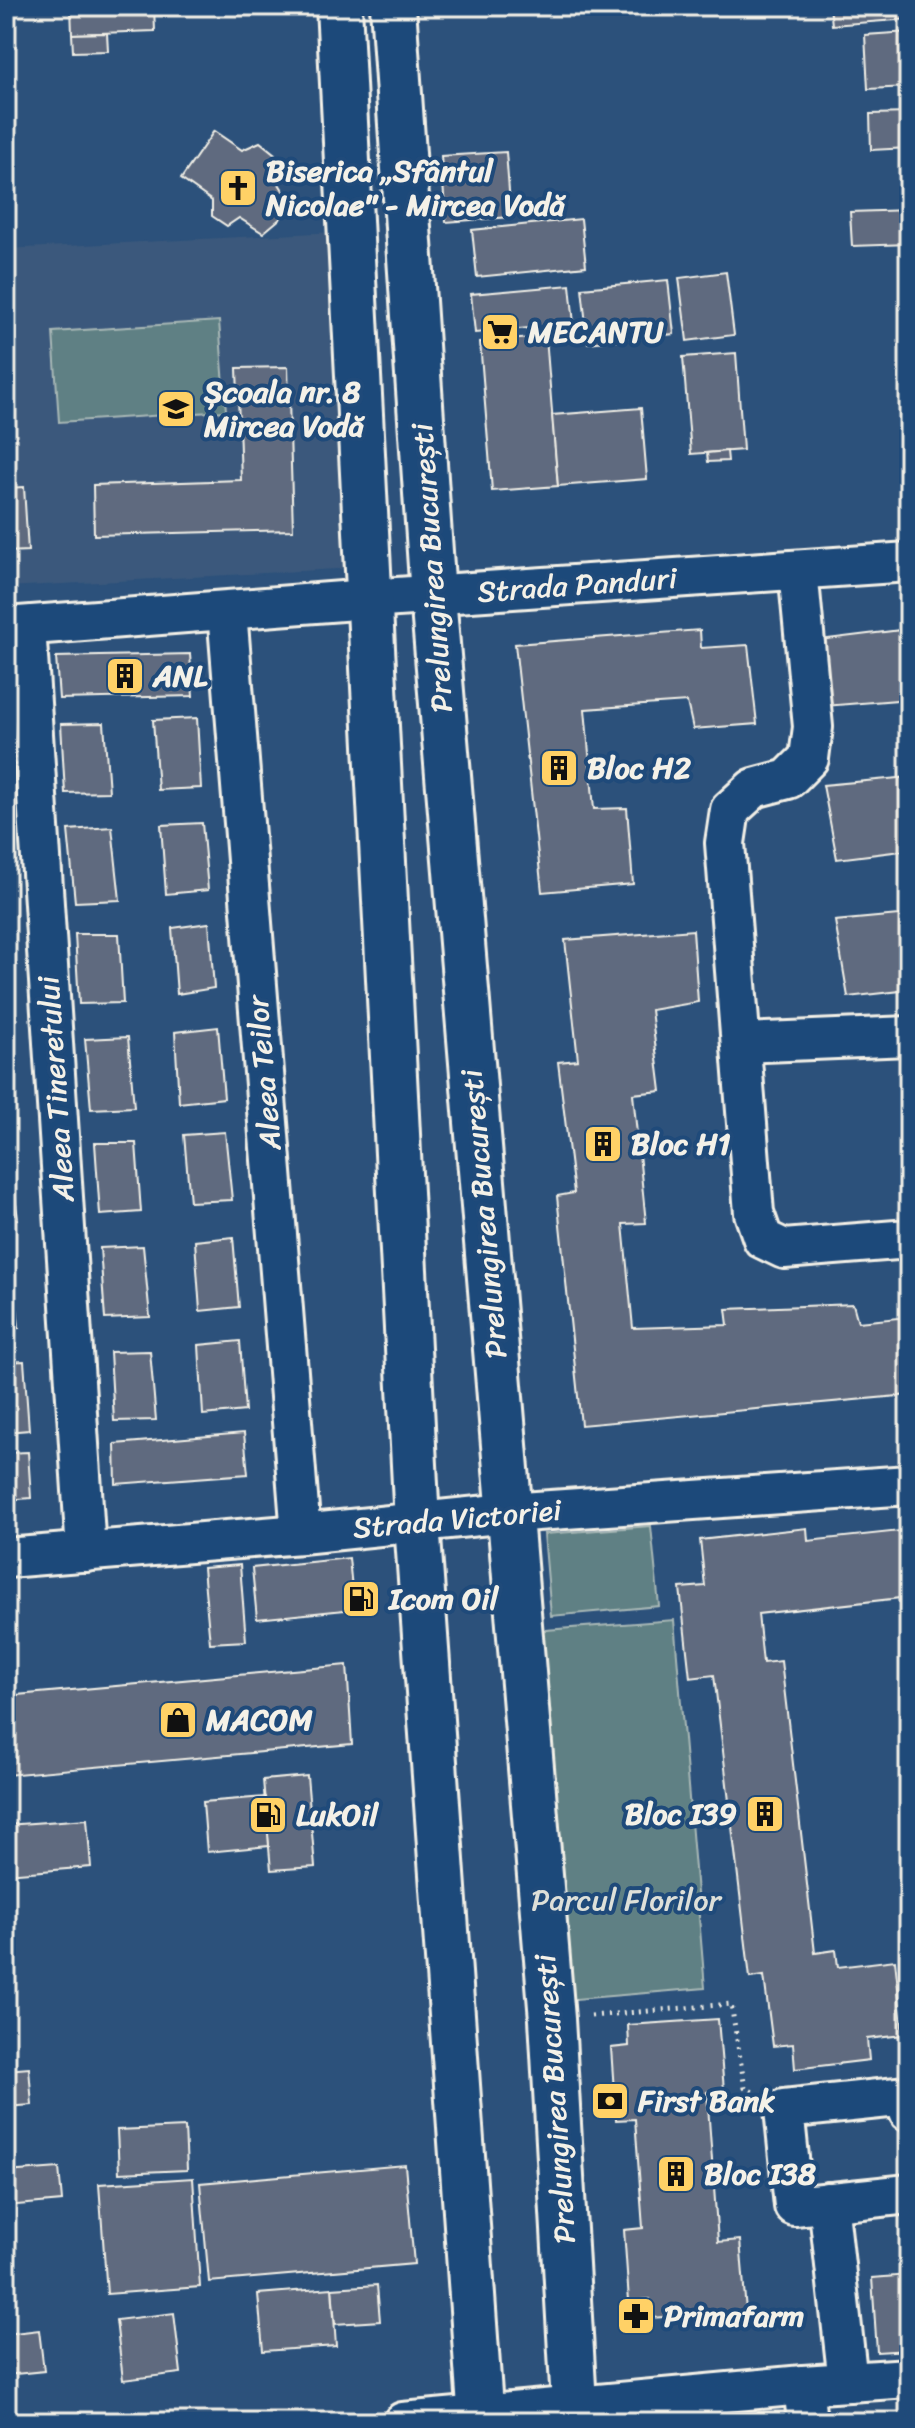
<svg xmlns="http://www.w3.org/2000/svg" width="915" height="2428" font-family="Sriracha,sans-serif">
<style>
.built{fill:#3b597c}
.green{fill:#5e8084;stroke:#a9b8b6;stroke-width:2}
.building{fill:#5f6b7f;stroke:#f4f1e8;stroke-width:2}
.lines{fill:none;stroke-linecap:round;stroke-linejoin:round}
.minor-casing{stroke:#f4f1e8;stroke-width:44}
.major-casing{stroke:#f4f1e8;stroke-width:50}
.path{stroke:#f4f1e8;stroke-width:5;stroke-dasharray:2 6;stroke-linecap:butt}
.minor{stroke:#1f4a7a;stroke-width:38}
.major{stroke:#1f4a7a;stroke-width:44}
.labels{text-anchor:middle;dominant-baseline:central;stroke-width:8;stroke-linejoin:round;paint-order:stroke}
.poi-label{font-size:30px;font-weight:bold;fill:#f4f1e8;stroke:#1f4a7a;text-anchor:start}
.street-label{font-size:30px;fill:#f4f1e8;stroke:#1f4a7a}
.park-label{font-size:30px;fill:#dee0d9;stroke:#1f4a7a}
</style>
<rect width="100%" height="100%" fill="#2c517b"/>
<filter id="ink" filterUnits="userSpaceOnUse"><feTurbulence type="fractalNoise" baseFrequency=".0125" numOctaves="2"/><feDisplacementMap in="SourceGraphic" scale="16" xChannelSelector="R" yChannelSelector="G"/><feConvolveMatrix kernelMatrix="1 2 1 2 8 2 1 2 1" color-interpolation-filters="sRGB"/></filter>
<g filter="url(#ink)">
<!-- built -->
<polygon class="built" points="336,232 355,568 6,587 6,249"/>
<!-- green -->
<g class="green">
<polygon points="219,321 226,411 59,422 53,332"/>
<polygon points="651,1526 659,1606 551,1616 544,1534"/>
<polygon points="674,1620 705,1988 564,2000 533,1631"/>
</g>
<!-- building -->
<g class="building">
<polygon points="71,6 154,6 155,31 72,34"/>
<polygon points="830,6 909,6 909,19 832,25"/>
<polygon points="909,32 909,87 868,89 865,35"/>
<polygon points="107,33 108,51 73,52 72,34"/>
<polygon points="909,113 909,148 871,150 870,114"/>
<polygon points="214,131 242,150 260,142 275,154 272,172 287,197 281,218 263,233 239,218 227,226 212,216 212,201 181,179"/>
<polygon points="506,152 511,217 446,222 441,156"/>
<polygon points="909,210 909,244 852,246 850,212"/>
<polygon points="581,219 586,266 477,277 472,230"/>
<polygon points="726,272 734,335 687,341 679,278"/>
<polygon points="668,280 674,334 588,343 582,288"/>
<polygon points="570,285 574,324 475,333 471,294"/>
<polygon points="546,337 558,486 492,491 480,342"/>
<polygon points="736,353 743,450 691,454 683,357"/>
<polygon points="288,367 293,530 94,535 93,485 241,480 237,368"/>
<polygon points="641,408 647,479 558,486 552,415"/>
<polygon points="727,451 728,461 708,462 707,453"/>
<polygon points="24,487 28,551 6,552 6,488"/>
<polygon points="909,629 909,699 825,706 819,640"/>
<polygon points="700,630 701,648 748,645 757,724 693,729 687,702 585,709 594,809 627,808 633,884 542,892 515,644"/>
<polygon points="190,654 193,696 59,699 56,657"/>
<polygon points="197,718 201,788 158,790 153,720"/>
<polygon points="104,723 109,792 65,793 61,724"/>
<polygon points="909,777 909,850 837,859 823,785"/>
<polygon points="202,823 208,890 166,894 161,825"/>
<polygon points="112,827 120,900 75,902 68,830"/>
<polygon points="909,914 909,990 848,997 835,921"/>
<polygon points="209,923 214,988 177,994 172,928"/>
<polygon points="693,930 698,1002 651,1010 661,1091 633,1094 646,1223 623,1224 633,1328 728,1325 726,1309 853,1304 858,1322 909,1317 909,1395 581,1425 557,1196 574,1193 558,1062 578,1060 565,940"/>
<polygon points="75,934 119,934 123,1003 79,1004"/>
<polygon points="218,1027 224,1098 179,1103 175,1032"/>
<polygon points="128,1037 134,1107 91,1109 85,1039"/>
<polygon points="225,1132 232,1200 190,1202 184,1135"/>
<polygon points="95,1143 136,1143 141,1212 100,1215"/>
<polygon points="6,1151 9,1151 18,1219 6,1221"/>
<polygon points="233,1237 239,1307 200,1311 195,1241"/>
<polygon points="143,1246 150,1317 105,1319 100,1248"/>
<polygon points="6,1256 12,1256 19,1328 6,1329"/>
<polygon points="240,1341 245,1411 203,1415 199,1345"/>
<polygon points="150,1351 156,1420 114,1421 110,1352"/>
<polygon points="24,1361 29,1430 6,1432 6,1362"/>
<polygon points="244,1433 248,1474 116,1484 115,1444"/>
<polygon points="28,1452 31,1498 6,1500 6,1453"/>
<polygon points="807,1528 808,1541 909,1530 909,1597 758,1614 763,1663 781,1661 815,1953 836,1950 838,1967 895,1960 903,2035 867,2039 869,2060 795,2069 793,2044 773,2046 764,1976 750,1978 714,1675 690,1678 680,1588 705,1586 700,1540"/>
<polygon points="349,1558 354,1609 257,1619 252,1568"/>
<polygon points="240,1565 246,1641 210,1643 203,1568"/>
<polygon points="347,1665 352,1744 6,1775 6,1696"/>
<polygon points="307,1776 315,1867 271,1870 263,1780"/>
<polygon points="265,1797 269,1846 207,1852 203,1802"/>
<polygon points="87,1819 91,1867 6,1874 6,1825"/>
<polygon points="718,2019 724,2090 707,2092 718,2242 740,2240 746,2311 651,2318 650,2299 629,2301 624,2230 643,2228 635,2119 616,2120 611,2048 629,2046 628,2025"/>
<polygon points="29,2068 32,2105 6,2107 6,2070"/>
<polygon points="185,2127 187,2170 119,2173 117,2130"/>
<polygon points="405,2165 414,2264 209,2282 200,2183"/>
<polygon points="59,2168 62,2201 6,2206 6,2172"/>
<polygon points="193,2178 200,2287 107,2294 99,2184"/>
<polygon points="909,2275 909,2350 877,2352 872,2278"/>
<polygon points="377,2285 380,2321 335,2324 332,2288"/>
<polygon points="332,2288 336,2346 263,2351 258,2294"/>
<polygon points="174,2313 181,2373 123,2380 116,2320"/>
<polygon points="39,2330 44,2371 6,2375 6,2334"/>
<polygon points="909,2418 909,2422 876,2422 876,2420"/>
</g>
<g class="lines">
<!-- minor casing -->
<g class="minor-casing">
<g id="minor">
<polyline points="798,570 813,727 809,758 788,779 754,788 730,810 725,843 754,1213 763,1239 784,1249 909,1239"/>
<polyline points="227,611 301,1534"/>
<polyline points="26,626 86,1552"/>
<polyline points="6,627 368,599 909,562"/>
<polyline points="741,1043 909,1036"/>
<polyline points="6,1558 301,1534 508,1513 909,1485"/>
<polyline points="909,2112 907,2096 784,2109 794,2206 909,2194"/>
<polyline points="828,2202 848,2382"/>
<polyline points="803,2385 807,2422"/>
<polyline points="403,2422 803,2385 909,2378"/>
</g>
</g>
<!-- major casing -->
<g class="major-casing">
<g id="major">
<polyline points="339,6 417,1523 481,2422"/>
<polyline points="393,6 433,596 552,2019 575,2422"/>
</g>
</g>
<!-- path -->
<polyline class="path" points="591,2016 731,2004 745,2088 755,2093"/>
<!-- minor -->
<use href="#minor" class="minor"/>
<!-- major -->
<use href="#major" class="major"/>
</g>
</g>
<!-- icons -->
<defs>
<g id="church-square" transform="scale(2)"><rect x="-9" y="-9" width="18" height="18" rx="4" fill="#ffd166" stroke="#1f4a7a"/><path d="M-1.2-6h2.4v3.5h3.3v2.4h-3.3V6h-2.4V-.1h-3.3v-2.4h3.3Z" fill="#111"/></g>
<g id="supermarket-square" transform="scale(2)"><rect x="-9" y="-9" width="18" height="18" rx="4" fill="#ffd166" stroke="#1f4a7a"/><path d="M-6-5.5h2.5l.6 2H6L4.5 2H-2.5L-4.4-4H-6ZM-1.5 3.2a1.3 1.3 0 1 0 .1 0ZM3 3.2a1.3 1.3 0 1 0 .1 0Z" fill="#111"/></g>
<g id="school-square" transform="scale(2)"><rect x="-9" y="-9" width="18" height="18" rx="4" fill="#ffd166" stroke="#1f4a7a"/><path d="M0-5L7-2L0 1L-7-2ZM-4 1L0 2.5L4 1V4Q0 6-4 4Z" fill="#111"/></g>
<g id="building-square" transform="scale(2)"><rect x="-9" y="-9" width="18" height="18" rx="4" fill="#ffd166" stroke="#1f4a7a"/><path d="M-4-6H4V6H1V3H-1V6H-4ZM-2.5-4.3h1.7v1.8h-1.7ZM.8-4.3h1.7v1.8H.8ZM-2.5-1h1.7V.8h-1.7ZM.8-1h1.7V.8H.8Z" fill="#111"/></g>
<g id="fuel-square" transform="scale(2)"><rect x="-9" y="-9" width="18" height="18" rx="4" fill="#ffd166" stroke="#1f4a7a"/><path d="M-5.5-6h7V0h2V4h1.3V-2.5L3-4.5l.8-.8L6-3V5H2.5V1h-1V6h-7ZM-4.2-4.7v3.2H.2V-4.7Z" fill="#111"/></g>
<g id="shop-square" transform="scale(2)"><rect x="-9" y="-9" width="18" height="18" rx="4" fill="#ffd166" stroke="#1f4a7a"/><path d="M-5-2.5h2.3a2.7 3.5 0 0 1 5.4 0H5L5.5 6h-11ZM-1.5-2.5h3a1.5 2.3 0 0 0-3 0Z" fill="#111"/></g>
<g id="bank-square" transform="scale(2)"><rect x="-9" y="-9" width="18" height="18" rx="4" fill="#ffd166" stroke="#1f4a7a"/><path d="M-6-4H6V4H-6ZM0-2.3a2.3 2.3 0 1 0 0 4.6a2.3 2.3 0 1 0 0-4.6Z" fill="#111"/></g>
<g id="pharmacy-square" transform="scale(2)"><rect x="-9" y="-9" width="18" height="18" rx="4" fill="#ffd166" stroke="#1f4a7a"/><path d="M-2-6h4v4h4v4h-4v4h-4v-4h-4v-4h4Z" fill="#111"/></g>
</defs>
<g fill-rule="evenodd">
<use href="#church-square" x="238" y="188"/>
<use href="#supermarket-square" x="500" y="332"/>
<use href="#school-square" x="176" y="409"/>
<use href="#building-square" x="125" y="676"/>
<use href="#building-square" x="559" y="768"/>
<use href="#building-square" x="603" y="1144"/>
<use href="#fuel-square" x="361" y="1599"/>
<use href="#shop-square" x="178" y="1720"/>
<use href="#building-square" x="765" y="1814"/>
<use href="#fuel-square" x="268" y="1815"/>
<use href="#bank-square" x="610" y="2101"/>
<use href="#building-square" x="676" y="2174"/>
<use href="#pharmacy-square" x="636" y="2316"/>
</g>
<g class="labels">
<!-- poi labels -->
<g class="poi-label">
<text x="266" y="171">Biserica „Sfântul<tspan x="266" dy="34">Nicolae" - Mircea Vodă</tspan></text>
<text x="528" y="332">MECANTU</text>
<text x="204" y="392">Școala nr. 8<tspan x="204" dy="34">Mircea Vodă</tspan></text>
<text x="153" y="676">ANL</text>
<text x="587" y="768">Bloc H2</text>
<text x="631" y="1144">Bloc H1</text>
<text x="389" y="1599">Icom Oil</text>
<text x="206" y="1720">MACOM</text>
<text x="737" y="1814" text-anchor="end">Bloc I39</text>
<text x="296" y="1815">LukOil</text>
<text x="638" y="2101">First Bank</text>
<text x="704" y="2174">Bloc I38</text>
<text x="664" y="2316">Primafarm</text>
</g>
<!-- street labels -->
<g class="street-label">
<text transform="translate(432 568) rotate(-94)">Prelungirea București</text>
<text transform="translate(577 585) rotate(-4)">Strada Panduri</text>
<text transform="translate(264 1073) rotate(-95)">Aleea Teilor</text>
<text transform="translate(56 1089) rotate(-94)">Aleea Tineretului</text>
<text transform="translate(484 1214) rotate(-95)">Prelungirea București</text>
<text transform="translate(457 1519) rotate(-5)">Strada Victoriei</text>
<text transform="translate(555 2099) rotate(-94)">Prelungirea București</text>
</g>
<!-- park labels -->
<g class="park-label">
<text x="626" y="1900">Parcul Florilor</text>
</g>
</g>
<!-- margin -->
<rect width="915" height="2428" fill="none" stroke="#1f4a7a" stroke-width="32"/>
<rect x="16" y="16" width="883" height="2396" fill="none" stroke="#f4f1e8" stroke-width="3" filter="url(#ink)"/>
</svg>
